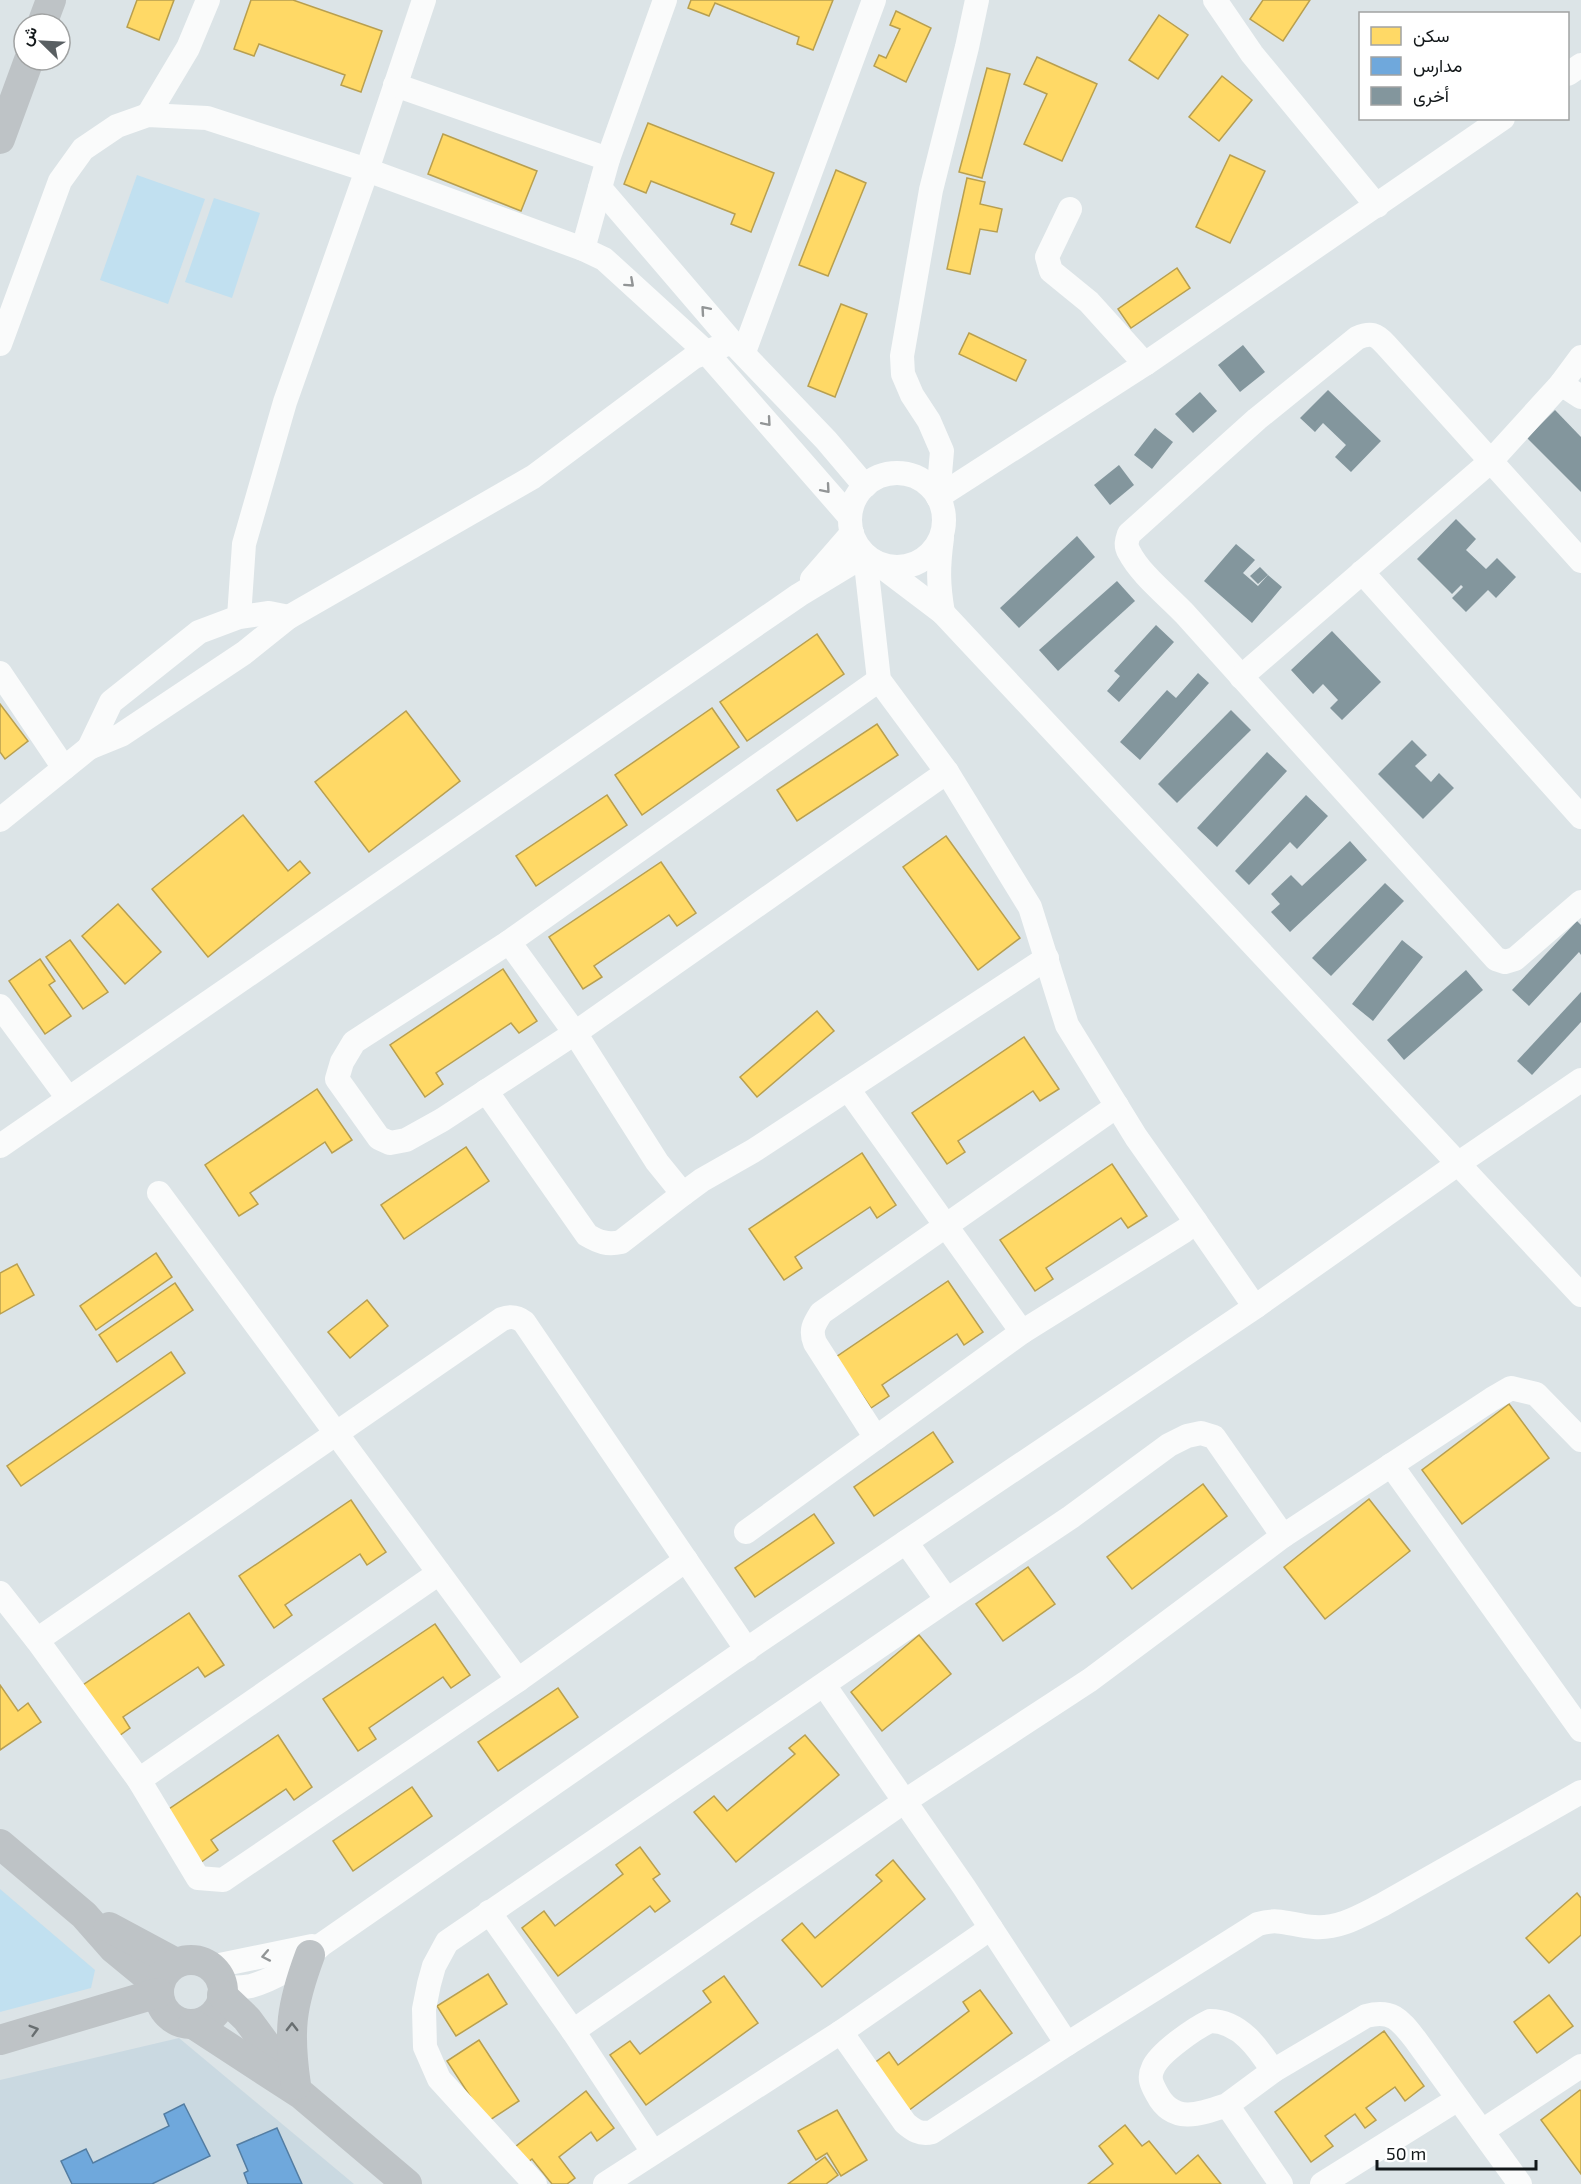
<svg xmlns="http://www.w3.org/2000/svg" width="1581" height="2184" font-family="'Exo 2',Vazirmatn,sans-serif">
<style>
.built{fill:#cad9e1}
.green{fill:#c1e0f0}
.homes{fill:#ffd966;stroke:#b89f4f;stroke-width:1.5}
.schools{fill:#6fa8dc;stroke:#537da2;stroke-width:1.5}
.building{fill:#83969d}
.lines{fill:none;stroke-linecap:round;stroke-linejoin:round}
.minor{stroke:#fafbfb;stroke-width:24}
.major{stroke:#bec3c6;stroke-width:30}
.oneway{stroke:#929596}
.oneway2{stroke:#686e70}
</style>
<rect width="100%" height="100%" fill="#dce4e7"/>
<!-- built -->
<polygon class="built" points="179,2038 354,2184 0,2184 0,2080"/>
<!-- green -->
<g class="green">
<polygon points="137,175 205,199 168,304 100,280"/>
<polygon points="214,198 260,213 232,298 185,282"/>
<polygon points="0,1889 95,1970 91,1988 0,2012"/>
</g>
<!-- homes -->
<g class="homes">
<polygon points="137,0 174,0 159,40 127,27"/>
<polygon points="251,0 293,0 382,31 361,92 341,85 345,75 259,44 254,56 234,49"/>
<polygon points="691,0 833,0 813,50 797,44 799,37 715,3 709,16 688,8"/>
<polygon points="1263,0 1310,0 1283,41 1250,19"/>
<polygon points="896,11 931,28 906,82 874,66 879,55 886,58 900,29 890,25"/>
<polygon points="1159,15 1188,35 1158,79 1129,60"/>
<polygon points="1037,57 1097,84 1062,161 1024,144 1047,94 1024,84"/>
<polygon points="987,68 1010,74 982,178 959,172"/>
<polygon points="1222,76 1252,100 1219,141 1189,117"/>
<polygon points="648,123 774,173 751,232 731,224 735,214 651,181 646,193 624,184"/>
<polygon points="443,134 537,171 521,211 428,174"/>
<polygon points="1230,155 1265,171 1230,243 1196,227"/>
<polygon points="836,170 866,183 828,276 799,265"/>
<polygon points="967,178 985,182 980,204 1002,209 997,232 980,229 970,274 947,269"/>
<polygon points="1177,268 1190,288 1131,328 1118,309"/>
<polygon points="841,304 867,314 835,397 808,386"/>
<polygon points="969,333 1026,360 1016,381 959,354"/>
<polygon points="817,634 844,674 747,741 720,702"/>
<polygon points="0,704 28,741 5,759 0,752"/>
<polygon points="712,708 739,747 642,815 615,775"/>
<polygon points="406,711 460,781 369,852 315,782"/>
<polygon points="877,724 898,755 797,821 777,790"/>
<polygon points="607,795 627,825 536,886 516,856"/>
<polygon points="243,815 288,871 300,861 310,873 208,957 152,889"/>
<polygon points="946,836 1020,938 978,970 903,867"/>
<polygon points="661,862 696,913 677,926 669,915 594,966 602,977 583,989 549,937"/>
<polygon points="118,904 161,952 125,984 82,936"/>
<polygon points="70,940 108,992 83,1009 46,957"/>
<polygon points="40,959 55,981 49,985 71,1016 45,1034 9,981"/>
<polygon points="503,969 537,1021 519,1033 511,1023 436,1073 443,1084 425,1097 390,1045"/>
<polygon points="817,1011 834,1031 757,1097 740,1077"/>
<polygon points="1024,1037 1059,1089 1040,1101 1033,1091 958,1141 965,1152 947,1164 912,1113"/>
<polygon points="317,1089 352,1140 332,1153 325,1142 250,1193 258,1204 239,1216 205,1165"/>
<polygon points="466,1147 489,1181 404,1239 381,1205"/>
<polygon points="862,1153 896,1205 877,1218 870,1207 795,1257 802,1268 784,1280 749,1229"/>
<polygon points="1112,1164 1147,1216 1128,1228 1121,1218 1046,1268 1053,1279 1035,1291 1000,1240"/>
<polygon points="156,1253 172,1277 96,1330 80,1306"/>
<polygon points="17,1264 34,1295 0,1314 0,1273"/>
<polygon points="948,1281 983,1332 964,1345 957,1334 882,1385 889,1396 871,1408 836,1357"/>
<polygon points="175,1283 193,1310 117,1362 99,1335"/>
<polygon points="367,1300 388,1326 350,1358 328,1332"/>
<polygon points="171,1352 185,1373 21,1486 7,1466"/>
<polygon points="1509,1404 1549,1458 1462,1524 1422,1470"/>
<polygon points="933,1432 953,1462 874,1516 854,1487"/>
<polygon points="1203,1484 1227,1516 1132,1589 1107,1557"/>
<polygon points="1369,1499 1410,1551 1325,1619 1284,1567"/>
<polygon points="351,1500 386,1552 367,1565 360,1554 285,1605 292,1615 274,1628 239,1576"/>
<polygon points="814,1514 834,1543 755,1597 735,1568"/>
<polygon points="1028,1567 1055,1604 1003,1641 976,1604"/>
<polygon points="189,1613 224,1665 205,1677 198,1667 123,1717 130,1728 112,1741 77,1689"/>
<polygon points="435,1624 470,1675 451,1688 443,1677 369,1728 376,1739 358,1751 323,1699"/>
<polygon points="919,1635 951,1674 882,1731 851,1692"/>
<polygon points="0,1685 18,1711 28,1703 41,1722 0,1750"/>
<polygon points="558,1688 578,1717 498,1771 478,1742"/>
<polygon points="278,1735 312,1787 294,1800 286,1789 211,1840 218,1850 200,1863 166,1811"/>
<polygon points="805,1735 839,1775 736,1862 694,1812 714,1796 727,1811 795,1754 789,1748"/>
<polygon points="412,1787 432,1816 353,1871 333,1841"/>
<polygon points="640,1847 660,1874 653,1879 670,1901 655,1912 650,1906 558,1976 522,1928 544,1911 555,1926 623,1874 616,1865"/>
<polygon points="893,1860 925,1899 822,1987 782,1940 802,1923 815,1938 882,1881 876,1875"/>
<polygon points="1577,1893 1581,1898 1581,1935 1549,1963 1526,1938"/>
<polygon points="488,1974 507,2004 456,2036 437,2006"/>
<polygon points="724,1976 758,2023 646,2105 610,2055 630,2041 640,2054 711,2002 703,1991"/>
<polygon points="980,1990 1012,2033 904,2114 869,2067 889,2052 898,2065 969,2011 963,2002"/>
<polygon points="1549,1995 1573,2026 1537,2053 1514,2022"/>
<polygon points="1384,2031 1424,2086 1405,2101 1395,2087 1366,2108 1376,2120 1365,2128 1355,2114 1325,2136 1333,2146 1311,2162 1275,2112"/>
<polygon points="479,2040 519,2101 487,2122 447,2061"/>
<polygon points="1580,2090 1581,2091 1581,2174 1541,2120"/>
<polygon points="586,2091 614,2128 597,2141 591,2132 559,2157 575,2178 567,2184 552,2184 532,2159 527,2163 515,2147"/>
<polygon points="837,2110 867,2160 841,2176 827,2153 816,2160 798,2131"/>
<polygon points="1125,2125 1142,2146 1149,2141 1176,2174 1198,2155 1221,2184 1088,2184 1113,2164 1099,2146"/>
<polygon points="825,2157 838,2175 826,2184 788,2184"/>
</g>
<!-- schools -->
<g class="schools">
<polygon points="184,2104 210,2156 152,2184 72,2184 61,2161 86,2149 93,2163 169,2126 164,2114"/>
<polygon points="277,2128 302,2184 248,2184 244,2173 248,2171 237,2145"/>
</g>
<!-- building -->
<g class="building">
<polygon points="1243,345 1265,372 1240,392 1218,365"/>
<polygon points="1328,390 1381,441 1351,472 1335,457 1346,445 1323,423 1315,432 1300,418"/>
<polygon points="1200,392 1217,411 1193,433 1175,414"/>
<polygon points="1555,410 1581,437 1581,492 1527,438"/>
<polygon points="1155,428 1173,442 1152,469 1134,455"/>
<polygon points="1119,465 1134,485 1110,505 1094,485"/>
<polygon points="1456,519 1476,539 1466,550 1486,569 1497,558 1516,577 1496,598 1488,590 1466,612 1452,598 1463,587 1461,585 1452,594 1417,559"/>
<polygon points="1077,536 1095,557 1019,628 1000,608"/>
<polygon points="1236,544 1255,560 1243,573 1258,586 1268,575 1282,587 1252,623 1204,581"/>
<polygon points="1260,567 1268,575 1258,584 1250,576"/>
<polygon points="1117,581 1135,601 1058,671 1039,650"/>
<polygon points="1156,625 1174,642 1119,702 1107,691 1120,676 1114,671"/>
<polygon points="1332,631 1381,682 1342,720 1330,708 1338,700 1323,684 1313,694 1291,670"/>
<polygon points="1198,673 1209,683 1140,760 1120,742 1167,690 1176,698"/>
<polygon points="1231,710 1251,730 1177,803 1158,784"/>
<polygon points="1412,740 1427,755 1415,766 1431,782 1439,773 1454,788 1423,819 1378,774"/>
<polygon points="1267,752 1287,771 1217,847 1197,828"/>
<polygon points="1306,795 1328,816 1297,849 1290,842 1249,885 1235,871"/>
<polygon points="1350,841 1367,860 1290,932 1271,912 1280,904 1271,894 1291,875 1302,886"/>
<polygon points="1385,883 1404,901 1331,976 1312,958"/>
<polygon points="1577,921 1581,925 1581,955 1579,952 1529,1006 1512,990"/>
<polygon points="1402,940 1423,957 1373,1021 1352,1004"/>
<polygon points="1466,970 1483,990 1404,1060 1387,1040"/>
<polygon points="1581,992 1581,1022 1532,1075 1517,1061"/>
</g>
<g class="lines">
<!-- minor -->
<g class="minor">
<polyline points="424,0 367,170 583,249 604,259 706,352 850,517"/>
<polyline points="1215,0 1252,54 1377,206"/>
<polyline points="1568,74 1581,65"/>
<polyline points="395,85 608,159"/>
<polyline points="148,115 188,48 208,0"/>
<polyline points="600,188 732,342 826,440 865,486"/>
<polyline points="1070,209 1047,257 1051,271 1089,302 1145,364"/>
<polyline points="583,249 608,159 665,0"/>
<polyline points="0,344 60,181 83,149 117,126 148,115 207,118 367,170 285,402 244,544 239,617"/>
<polyline points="744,352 874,0"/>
<polyline points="1561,384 1581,397"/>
<circle cx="897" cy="520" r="47"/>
<polyline points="938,497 1145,364 1503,118"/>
<polyline points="938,497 942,451 929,421 912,395 903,374 902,356 931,190 967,47 977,0"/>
<path d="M942 538C938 567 938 584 943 613"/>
<path d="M1581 561 1386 345C1376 334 1371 332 1357 338L1257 419 1129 534C1127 540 1125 545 1129 552 1140 574 1168 596 1185 614L1496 959 1505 962 1515 959 1581 902"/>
<polyline points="877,563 943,613 1581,1295"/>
<polyline points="1362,572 1581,817"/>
<polyline points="812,579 852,533"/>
<polyline points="0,673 64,768"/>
<polyline points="1241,677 1491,461 1561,384 1581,357"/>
<polyline points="879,680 509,942 575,1033 657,1162 683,1194 702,1180 753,1151 1047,958"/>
<polyline points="89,748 111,702 199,632 239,617 269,613 289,617"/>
<polyline points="0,820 89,748 121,735 244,653 289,617 533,477 694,357 732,342"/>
<polyline points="509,942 354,1042 342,1062 337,1079 379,1138 390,1143 406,1140 442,1120 575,1033 947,772"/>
<polyline points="0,1006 68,1098"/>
<path d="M486 1091 587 1235C599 1242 607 1245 621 1242L683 1194"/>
<polyline points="0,1146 799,595 865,555 879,680 947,772 1030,907 1067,1025 1136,1137 1196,1222 1184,1231 1022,1332 848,1089"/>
<polyline points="159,1193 518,1680 686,1560"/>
<polyline points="1196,1222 1255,1307"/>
<path d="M876 1438 815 1343C810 1330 814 1324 821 1313L1117 1106"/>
<polyline points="1391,1465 1581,1730"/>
<polyline points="746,1532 1022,1332"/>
<polyline points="1283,1536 1492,1399 1511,1388 1536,1394 1581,1440"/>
<polyline points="906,1542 947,1600"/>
<polyline points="0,1593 37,1640 139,1780 198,1878 223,1880 518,1680"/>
<path d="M37 1640 502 1319C510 1316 516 1316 524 1322L747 1650"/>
<polyline points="824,1685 964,1887 1067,2044"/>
<polyline points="139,1780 439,1573"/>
<polyline points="489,1912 573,2031"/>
<polyline points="210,1967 312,1946"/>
<path d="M222 1987C232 1988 241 1988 251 1986 273 1980 305 1961 321 1945L756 1643 1255 1307 1459 1163 1581 1080"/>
<path d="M841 2032 905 2123C913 2130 920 2135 932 2132L1067 2044 1258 1924C1280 1917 1293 1926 1314 1927 1339 1929 1360 1916 1382 1905L1581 1792"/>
<path d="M1273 2071 1366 2016C1392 2009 1400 2020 1415 2039L1520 2184"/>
<path d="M1227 2105 1273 2071C1259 2049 1240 2021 1210 2021 1195 2028 1159 2053 1153 2068 1148 2078 1152 2085 1157 2094 1173 2125 1201 2114 1227 2105L1281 2184"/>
<polyline points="1482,2131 1581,2066"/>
<polyline points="535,2184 439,2079 425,2047 424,2009 429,1984 434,1966 447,1942 947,1600 1071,1517 1169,1445 1187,1436 1201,1433 1214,1437 1283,1536 1090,1680 905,1801 573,2031 653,2152"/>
<polyline points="605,2184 841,2032 991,1928"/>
<polyline points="1322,2184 1458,2099"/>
</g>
<!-- major -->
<g class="major">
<polyline points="42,24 51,0"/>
<polyline points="0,139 29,60"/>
<polyline points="0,1844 84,1915 114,1949 159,1986"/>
<polyline points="109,1927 176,1963"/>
<circle cx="191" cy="1992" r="32"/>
<polyline points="222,1995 247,2019 292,2080"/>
<polyline points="193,2024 302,2095 407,2184"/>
<polyline points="0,2040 158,1993"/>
<path d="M296 2085C288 2031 291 2006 310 1955"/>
</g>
</g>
<!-- one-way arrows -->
<defs><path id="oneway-chevron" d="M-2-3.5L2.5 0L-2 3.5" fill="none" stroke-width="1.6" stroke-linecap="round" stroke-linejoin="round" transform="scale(1.5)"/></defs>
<g class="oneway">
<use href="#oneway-chevron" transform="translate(630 283) rotate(42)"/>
<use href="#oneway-chevron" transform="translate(705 310) rotate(-131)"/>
<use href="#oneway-chevron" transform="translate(767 422) rotate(49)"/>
<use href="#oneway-chevron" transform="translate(826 489) rotate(49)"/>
<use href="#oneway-chevron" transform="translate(266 1956) rotate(169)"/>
</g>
<g class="oneway2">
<use href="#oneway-chevron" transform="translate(292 2027) rotate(-90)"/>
<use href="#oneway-chevron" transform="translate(34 2030) rotate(-16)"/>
</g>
<!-- legend -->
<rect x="1359" y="12" width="210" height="108" fill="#ffffff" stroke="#a1a3a3" stroke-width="1.5"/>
<rect x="1371" y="27" width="30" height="18" fill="#ffd966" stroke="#a1a3a3" stroke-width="1.5"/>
<text x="1413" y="42" font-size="18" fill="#13181a">سكن</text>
<rect x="1371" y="57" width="30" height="18" fill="#6fa8dc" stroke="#a1a3a3" stroke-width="1.5"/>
<text x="1413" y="72" font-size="18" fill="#13181a">مدارس</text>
<rect x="1371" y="87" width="30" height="18" fill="#83969d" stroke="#a1a3a3" stroke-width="1.5"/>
<text x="1413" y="102" font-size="18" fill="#13181a">أخرى</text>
<!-- north arrow -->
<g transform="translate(42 42) rotate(294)"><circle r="28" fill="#ffffff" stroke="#a1a3a3" stroke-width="1.5"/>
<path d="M0-4.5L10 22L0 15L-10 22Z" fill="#595f62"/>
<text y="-9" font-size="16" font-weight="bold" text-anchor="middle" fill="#13181a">ش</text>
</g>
<!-- scale -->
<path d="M1377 2160v9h159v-9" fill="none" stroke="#13181a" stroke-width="3"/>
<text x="1386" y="2160" font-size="18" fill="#13181a" stroke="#ffffff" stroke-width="4.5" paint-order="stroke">50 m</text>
</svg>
